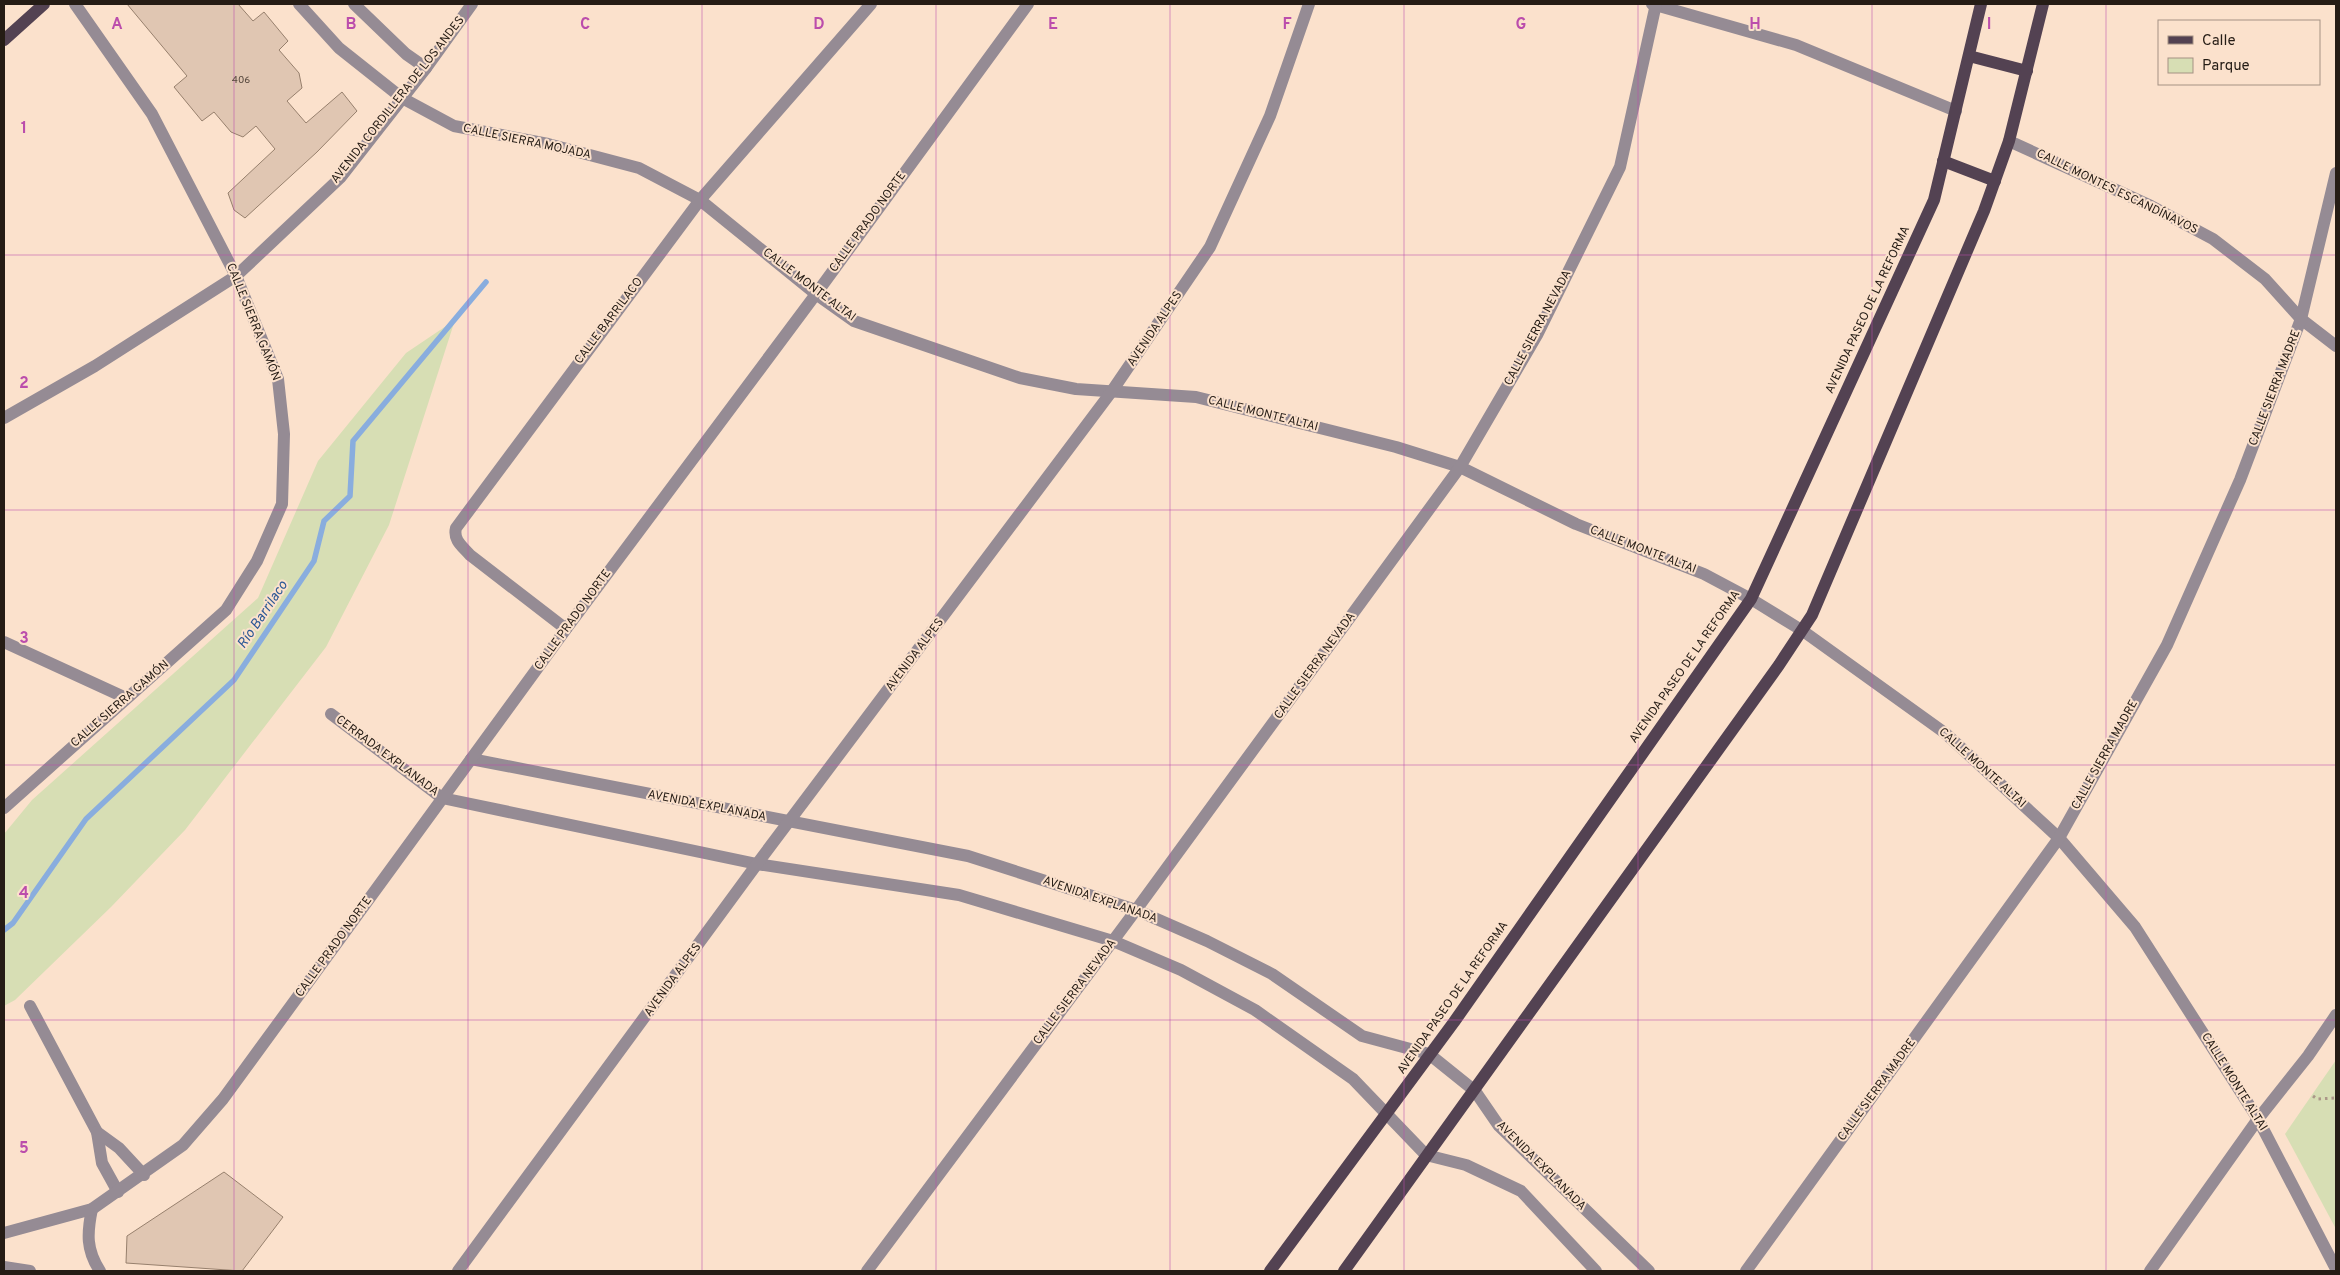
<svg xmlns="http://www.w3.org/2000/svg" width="2340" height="1275" font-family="Overpass,sans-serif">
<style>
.green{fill:#d7deb4}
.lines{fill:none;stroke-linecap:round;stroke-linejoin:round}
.stream{stroke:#89adde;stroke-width:5.5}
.building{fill:#e0c6b2;stroke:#97806d}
.path{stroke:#ab9788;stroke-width:3;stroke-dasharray:2.5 4;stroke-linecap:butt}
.minor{stroke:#958b94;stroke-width:12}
.major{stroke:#534252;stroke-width:12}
.grid{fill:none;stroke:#bb4dac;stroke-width:1;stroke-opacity:0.55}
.labels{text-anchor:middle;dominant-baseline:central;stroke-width:4;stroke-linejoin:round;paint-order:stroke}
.number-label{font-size:10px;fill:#54463c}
.street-label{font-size:12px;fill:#251c15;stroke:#fbe1cc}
.water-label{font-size:14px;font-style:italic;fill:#2a5795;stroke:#fbe1cc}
.grid-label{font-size:16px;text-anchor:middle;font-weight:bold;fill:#bb4dac;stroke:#fbe1cc;stroke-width:4;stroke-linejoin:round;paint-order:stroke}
</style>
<rect width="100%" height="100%" fill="#fbe1cc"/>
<!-- green -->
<g class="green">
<polygon points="455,320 389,525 326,647 185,830 111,907 15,1000 4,1006 4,834 32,800 258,598 318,461 406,353"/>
<polygon points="2336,1060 2336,1229 2285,1134"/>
</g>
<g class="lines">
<!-- stream -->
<polyline class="stream" points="4,930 13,923 86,819 234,680 314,561 324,521 350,496 353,441 486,282"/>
</g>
<!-- building -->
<g class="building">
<polygon points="127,4 238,4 253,21 264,12 288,41 279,50 299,73 302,88 287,101 306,123 342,92 357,111 317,152 245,218 234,210 228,193 275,149 256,126 243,137 231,132 214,112 202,121 174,87 187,76"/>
<polygon points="224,1172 283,1217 242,1271 126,1263 127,1236"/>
</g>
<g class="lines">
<!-- path -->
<polyline class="path" points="2313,1096 2317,1099 2336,1098"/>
<!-- minor -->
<g class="minor">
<polyline points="299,4 339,48 402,98 454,126 548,144 639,168 700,200 816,294 854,321 1020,378 1076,389 1196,397 1396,447 1460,467 1576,524 1704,574 1751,599 1803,631 1945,733 2059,838 2135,927 2258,1119 2336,1269"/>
<polyline points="354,4 406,54 426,68"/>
<polyline points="1652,4 1796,45 1956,111"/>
<polyline points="2009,141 2151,206 2213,239 2265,279 2301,319 2336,346"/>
<polyline points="4,418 95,366 236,276 340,178 426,68 472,4"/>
<path d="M566 629 470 555C462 546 453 540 456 528L700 200 871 4"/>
<polyline points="4,642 126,698"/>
<polyline points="331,714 442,798 757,864 959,895 1113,941 1181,970 1255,1010 1353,1079 1426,1155 1466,1165 1521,1191 1596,1271"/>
<polyline points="471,759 968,856 1136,910 1207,941 1272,974 1362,1036 1429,1054 1475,1091 1499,1126 1649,1271"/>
<polyline points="4,808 226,610 257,561 282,504 284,434 278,379 236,276 152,114 75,4"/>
<polyline points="30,1006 97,1132 102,1163 118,1192"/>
<polyline points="97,1132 119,1148 144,1175"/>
<path d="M92 1209C87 1233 86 1250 100 1271"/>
<polyline points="4,1233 92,1209 183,1145 223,1099 566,629 816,294 1028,4"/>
<polyline points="4,1267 30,1271"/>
<polyline points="458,1271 757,864 1112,391 1210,247 1270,116 1309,4"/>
<polyline points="867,1271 1136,910 1460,467 1537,335 1620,167 1656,4"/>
<polyline points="1746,1271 2059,838 2167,645 2240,480 2301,319 2336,173"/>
<polyline points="2150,1271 2258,1119 2308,1056 2336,1015"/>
</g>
<!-- major -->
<g class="major">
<polyline points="4,40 44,4"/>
<polyline points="1969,56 2027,71"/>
<polyline points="1943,161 1995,181"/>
<polyline points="1270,1271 1454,1022 1751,599 1934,200 1981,4"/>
<path d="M1344 1271C1490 1069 1635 867 1779 665L1812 615 1984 211 2009 141 2043 4"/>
</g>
</g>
<!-- grid -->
<path class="grid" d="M234 4V1271M468 4V1271M702 4V1271M936 4V1271M1170 4V1271M1404 4V1271M1638 4V1271M1872 4V1271M2106 4V1271M4 255H2336M4 510H2336M4 765H2336M4 1020H2336"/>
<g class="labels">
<!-- number labels -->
<g class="number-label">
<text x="241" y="80">406</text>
</g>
<!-- street labels -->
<g class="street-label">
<text transform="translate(398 100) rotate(-52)">AVENIDA CORDILLERA DE LOS ANDES</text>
<text transform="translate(527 142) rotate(12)">CALLE SIERRA MOJADA</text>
<text transform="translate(2117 192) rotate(26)">CALLE MONTES ESCANDÍNAVOS</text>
<text transform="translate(868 222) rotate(-54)">CALLE PRADO NORTE</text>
<text transform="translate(809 285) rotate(37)">CALLE MONTE ALTAI</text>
<text transform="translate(1868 310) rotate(-65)">AVENIDA PASEO DE LA REFORMA</text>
<text transform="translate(609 321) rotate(-53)">CALLE BARRILACO</text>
<text transform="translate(253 322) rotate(68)">CALLE SIERRA GAMÓN</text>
<text transform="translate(1538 328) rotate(-62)">CALLE SIERRA NEVADA</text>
<text transform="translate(1155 329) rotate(-56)">AVENIDA ALPES</text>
<text transform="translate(2275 388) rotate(-69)">CALLE SIERRA MADRE</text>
<text transform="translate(1263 414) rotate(14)">CALLE MONTE ALTAI</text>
<text transform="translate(1643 550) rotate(21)">CALLE MONTE ALTAI</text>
<text transform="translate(573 620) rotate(-54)">CALLE PRADO NORTE</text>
<text transform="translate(915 655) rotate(-53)">AVENIDA ALPES</text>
<text transform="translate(1315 666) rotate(-54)">CALLE SIERRA NEVADA</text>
<text transform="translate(1685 667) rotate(-55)">AVENIDA PASEO DE LA REFORMA</text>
<text transform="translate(120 704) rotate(-41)">CALLE SIERRA GAMÓN</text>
<text transform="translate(2105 755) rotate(-61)">CALLE SIERRA MADRE</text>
<text transform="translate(387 756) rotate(37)">CERRADA EXPLANADA</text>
<text transform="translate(1982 768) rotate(42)">CALLE MONTE ALTAI</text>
<text transform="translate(707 806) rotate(11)">AVENIDA EXPLANADA</text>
<text transform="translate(1100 900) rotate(19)">AVENIDA EXPLANADA</text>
<text transform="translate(334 947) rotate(-54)">CALLE PRADO NORTE</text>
<text transform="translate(673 980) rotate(-54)">AVENIDA ALPES</text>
<text transform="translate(1075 992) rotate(-53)">CALLE SIERRA NEVADA</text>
<text transform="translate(1453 998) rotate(-55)">AVENIDA PASEO DE LA REFORMA</text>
<text transform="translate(2234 1082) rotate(58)">CALLE MONTE ALTAI</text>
<text transform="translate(1877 1090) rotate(-54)">CALLE SIERRA MADRE</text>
<text transform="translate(1541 1166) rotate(45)">AVENIDA EXPLANADA</text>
</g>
<!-- water labels -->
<g class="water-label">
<text transform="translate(263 615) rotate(-56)">Río Barrilaco</text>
</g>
</g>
<g class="grid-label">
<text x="117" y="29">A</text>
<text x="351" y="29">B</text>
<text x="585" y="29">C</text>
<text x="819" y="29">D</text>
<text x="1053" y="29">E</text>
<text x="1287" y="29">F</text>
<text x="1521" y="29">G</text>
<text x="1755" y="29">H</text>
<text x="1989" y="29">I</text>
<text x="24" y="133">1</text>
<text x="24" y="388">2</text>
<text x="24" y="643">3</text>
<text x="24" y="898">4</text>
<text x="24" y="1153">5</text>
</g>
<!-- border -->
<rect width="2340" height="1275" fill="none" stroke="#251c15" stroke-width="10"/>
<!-- legend -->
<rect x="2158" y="20" width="162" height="65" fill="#fbe1cc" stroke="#a59283"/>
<rect x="2168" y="36" width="25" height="8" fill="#534252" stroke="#a59283"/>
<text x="2202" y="45" font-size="15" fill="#251c15">Calle</text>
<rect x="2168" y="58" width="25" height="15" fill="#d7deb4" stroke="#a59283"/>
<text x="2202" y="70" font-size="15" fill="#251c15">Parque</text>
</svg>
